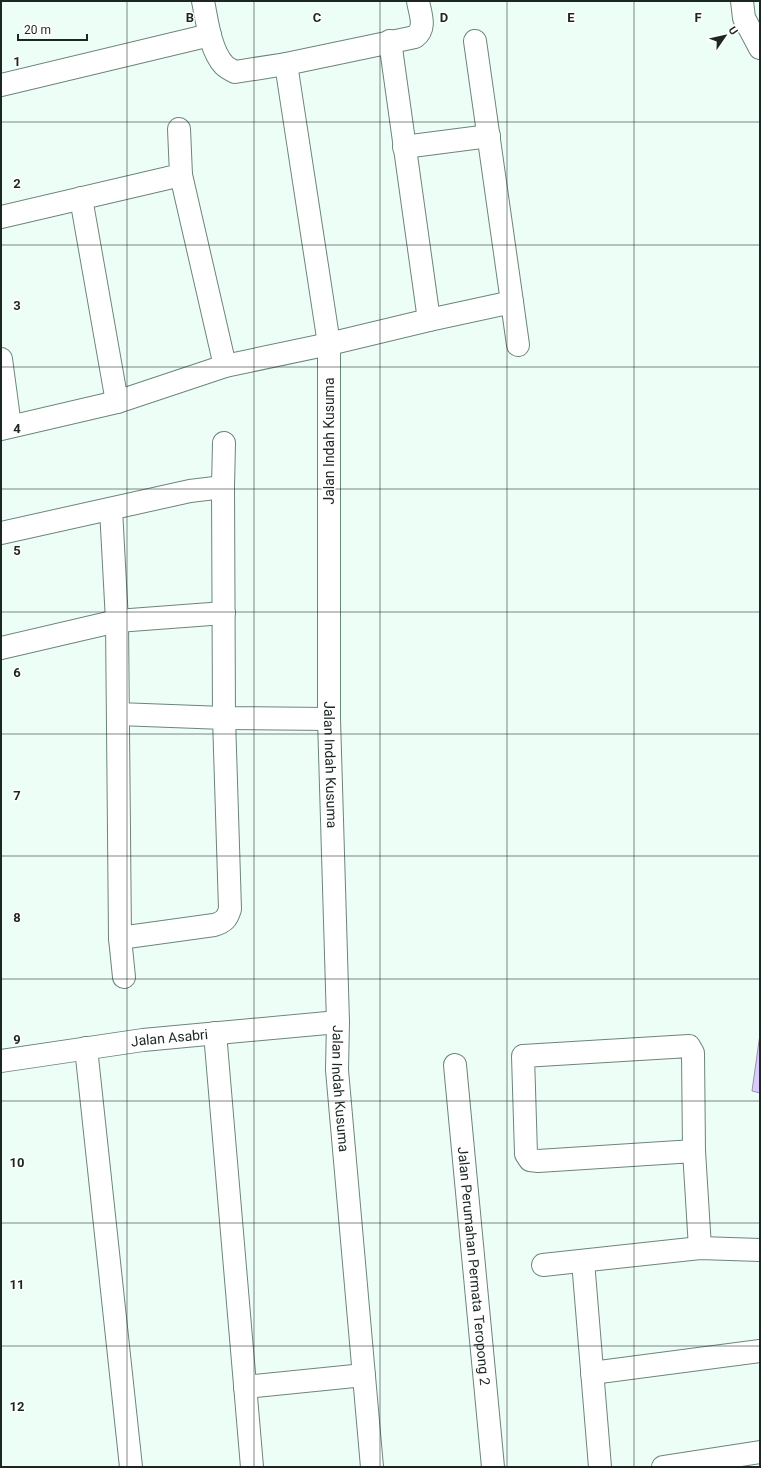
<svg xmlns="http://www.w3.org/2000/svg" width="761" height="1468" font-family="Roboto,sans-serif">
<style>
.building{fill:#dcc9fd;stroke:#9a93a8}
.lines{fill:none;stroke-linecap:round;stroke-linejoin:round}
.minor-casing{stroke:#6b857c;stroke-width:24}
.minor{stroke:#fff;stroke-width:22}
.grid{fill:none;stroke:#1c2623;stroke-width:1;stroke-opacity:0.55}
.labels{text-anchor:middle;dominant-baseline:central;stroke-width:3;stroke-linejoin:round;paint-order:stroke}
.street-label{font-size:14px;fill:#1c2623;stroke:#fff}
.grid-label{font-size:13px;text-anchor:middle;font-weight:bold;fill:#1c2623;stroke:#fff;stroke-width:3;stroke-linejoin:round;paint-order:stroke}
</style>
<rect width="100%" height="100%" fill="#edfef7"/>
<!-- building -->
<polygon class="building" points="760,1034 760,1093 752,1091"/>
<g class="lines">
<!-- minor casing -->
<g class="minor-casing">
<g id="minor">
<path d="M203 1C207 20 210 50 224 65 227 68 231 70 235 72L286 64 415 37C427 28 420 14 418 1"/>
<polyline points="742,1 744,18 760,48"/>
<polyline points="390,41 429,320 512,302 475,41"/>
<path id="s1" d="M286 64 329 344V719L338 1022 337 1070 372 1467"/>
<polyline points="1,85 210,35"/>
<polyline points="404,147 489,136"/>
<polyline points="181,175 225,366"/>
<polyline points="81,198 117,402"/>
<polyline points="1,217 181,175 179,129"/>
<polyline points="512,302 518,345"/>
<polyline points="1,359 10,426"/>
<polyline points="1,429 117,402 225,366 329,344 429,320"/>
<polyline points="223,487 224,443"/>
<path d="M111 509 117 621 120 938 214 925C224 922 227 919 230 909L224 718 118 714"/>
<polyline points="1,533 190,491 223,487 224,718 329,719"/>
<polyline points="1,648 117,621 224,613"/>
<polyline points="120,938 124,977"/>
<polyline points="215,1033 252,1467"/>
<polyline points="86,1048 131,1467"/>
<path id="s2" d="M1 1061 143 1040 338 1022"/>
<path id="s3" d="M455 1065 493 1467"/>
<polyline points="694,1151 538,1161 530,1160 526,1154 523,1056 689,1046 693,1053 694,1151 700,1248"/>
<polyline points="583,1261 600,1467"/>
<polyline points="543,1265 700,1248 760,1250"/>
<polyline points="592,1373 760,1351"/>
<polyline points="245,1387 364,1375"/>
<polyline points="663,1467 760,1452"/>
</g>
</g>
<!-- minor -->
<use href="#minor" class="minor"/>
</g>
<!-- grid -->
<path class="grid" d="M127 1V1467M254 1V1467M380 1V1467M507 1V1467M634 1V1467M1 122H760M1 245H760M1 367H760M1 489H760M1 612H760M1 734H760M1 856H760M1 979H760M1 1101H760M1 1223H760M1 1346H760"/>
<g class="labels">
<!-- street labels -->
<g class="street-label">
<text transform="translate(329 441) rotate(-90)">Jalan Indah Kusuma</text>
<text stroke="none"><textPath href="#s1" startOffset="704">Jalan Indah Kusuma</textPath></text>
<text stroke="none"><textPath href="#s2" startOffset="170">Jalan Asabri</textPath></text>
<text stroke="none"><textPath href="#s1" startOffset="1028">Jalan Indah Kusuma</textPath></text>
<text stroke="none"><textPath href="#s3" startOffset="202">Jalan Perumahan Permata Teropong 2</textPath></text>
</g>
</g>
<g class="grid-label">
<text x="190" y="22">B</text>
<text x="317" y="22">C</text>
<text x="444" y="22">D</text>
<text x="571" y="22">E</text>
<text x="698" y="22">F</text>
<text x="17" y="66">1</text>
<text x="17" y="188">2</text>
<text x="17" y="310">3</text>
<text x="17" y="433">4</text>
<text x="17" y="555">5</text>
<text x="17" y="677">6</text>
<text x="17" y="800">7</text>
<text x="17" y="922">8</text>
<text x="17" y="1044">9</text>
<text x="17" y="1167">10</text>
<text x="17" y="1289">11</text>
<text x="17" y="1411">12</text>
</g>
<!-- border -->
<rect width="761" height="1468" fill="none" stroke="#1c2623" stroke-width="4"/>
<!-- north arrow -->
<g transform="translate(725 36) rotate(56)" stroke="#ffffff" stroke-width="3" paint-order="stroke">
<path d="M0-3L7 15L0 10L-7 15Z" fill="#1c2623"/>
<text y="-6" font-size="11" font-weight="bold" text-anchor="middle" fill="#1c2623">U</text>
</g>
<!-- scale -->
<path d="M18 34v6h69v-6" fill="none" stroke="#1c2623" stroke-width="2"/>
<text x="24" y="34" font-size="12" fill="#1c2623" stroke="#ffffff" stroke-width="3" paint-order="stroke">20 m</text>
</svg>
